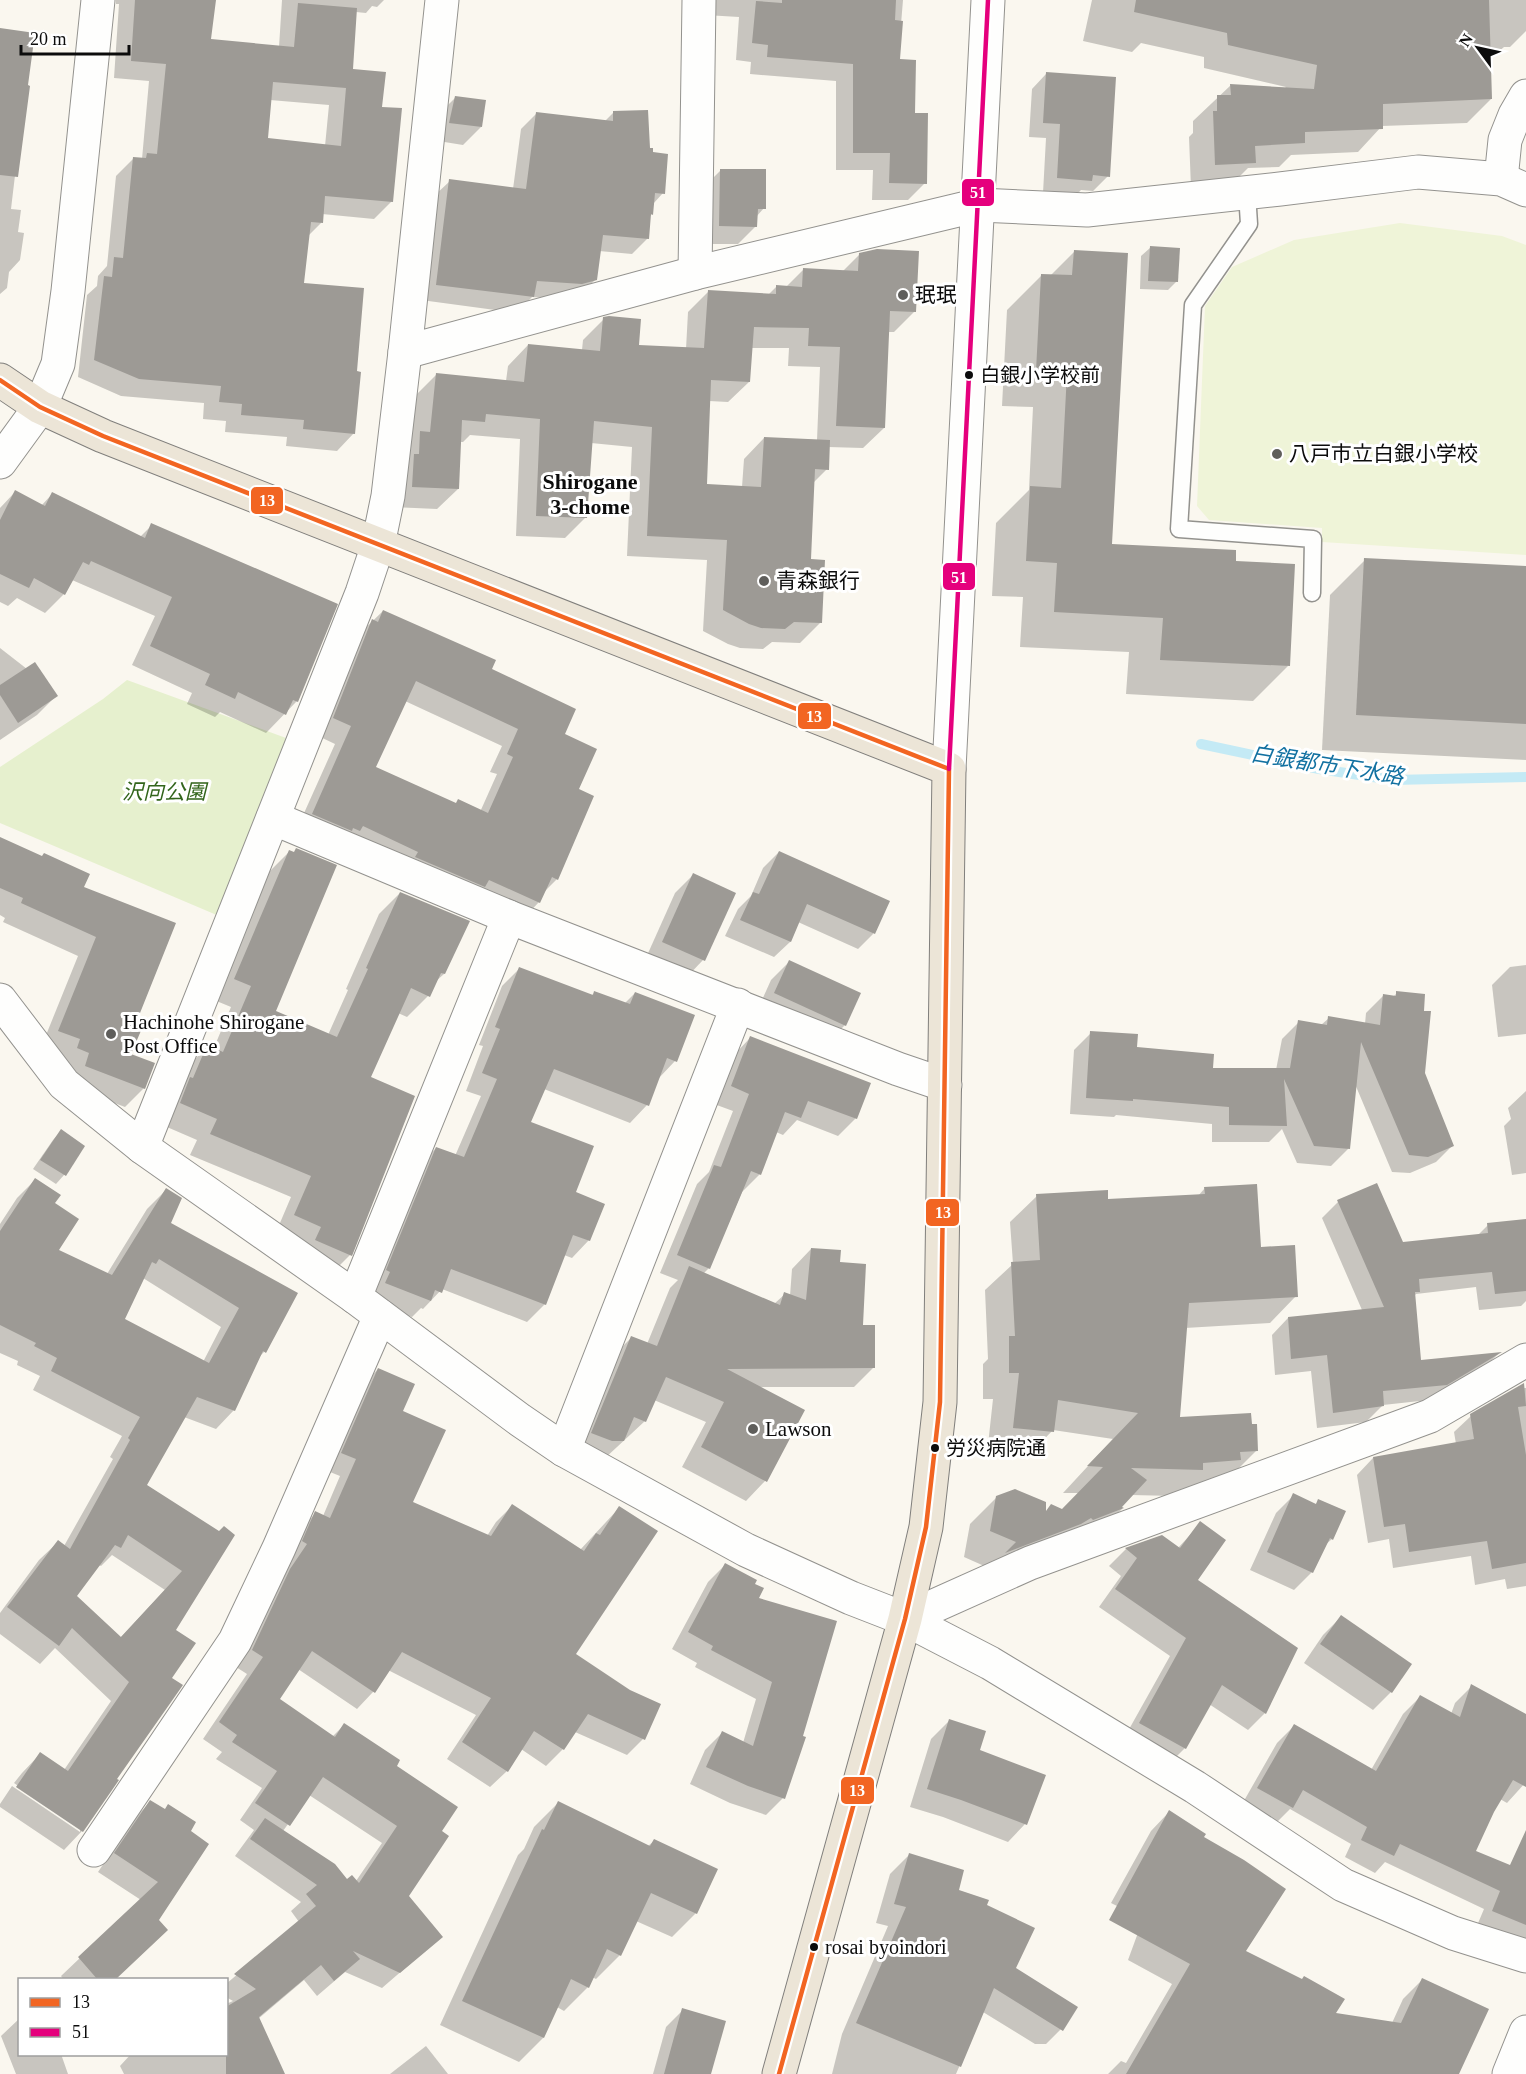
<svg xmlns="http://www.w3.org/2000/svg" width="1526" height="2074" font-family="'Times New Roman','Noto Sans JP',serif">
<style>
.green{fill:#e6f0ce}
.pitch{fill:#eff4d8}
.shadow{fill:#0003;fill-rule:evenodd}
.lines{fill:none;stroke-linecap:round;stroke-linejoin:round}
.stream{stroke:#c4eaf5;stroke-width:10}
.building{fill:#9d9a95;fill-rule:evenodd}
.service-casing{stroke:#93928e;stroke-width:19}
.minor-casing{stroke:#93928e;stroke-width:35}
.tertiary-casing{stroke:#93928e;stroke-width:35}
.primary-casing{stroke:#807f7c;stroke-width:35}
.service{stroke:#fefefd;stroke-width:16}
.minor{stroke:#fefefd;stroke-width:33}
.tertiary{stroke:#fefefd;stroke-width:33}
.primary{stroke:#ece5d7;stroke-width:33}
.bus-1-casing{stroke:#fff;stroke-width:9}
.bus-2-casing{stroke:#fff;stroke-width:9}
.bus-1{stroke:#f26522;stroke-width:4.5}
.bus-2{stroke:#e5007d;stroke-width:4.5}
.poi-dot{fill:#5f5e5b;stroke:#fff;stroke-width:2}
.bus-dot{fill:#0c0c0c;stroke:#fff;stroke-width:2}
.labels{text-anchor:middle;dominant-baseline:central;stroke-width:6;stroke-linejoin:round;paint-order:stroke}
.bus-label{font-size:20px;fill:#0c0c0c;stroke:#fff;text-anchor:start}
.poi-label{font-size:21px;fill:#0c0c0c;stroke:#fff;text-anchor:start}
.park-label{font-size:21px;font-style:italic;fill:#32651b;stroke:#fff}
.neighbourhood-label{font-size:22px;font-weight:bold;fill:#0c0c0c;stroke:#fff}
.water-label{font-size:22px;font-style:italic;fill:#1271a1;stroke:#fff}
.line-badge{stroke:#fff;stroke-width:2}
.badge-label{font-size:16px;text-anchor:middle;font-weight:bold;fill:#fff}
</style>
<rect width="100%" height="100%" fill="#faf7ef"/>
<!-- green -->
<polygon class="green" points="127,680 286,738 219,916 0,823 0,767 103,699"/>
<!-- pitch -->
<polygon class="pitch" points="1400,223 1502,236 1526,245 1526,555 1322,542 1322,528 1209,520 1197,506 1205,306 1232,267 1294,240"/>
<!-- shadow -->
<g class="shadow">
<path d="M116 0H214L210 40 279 47 282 0H384L377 7 372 6 366 13 356 12 351 71 381 108 392 201 374 219 322 214 321 223 308 236 303 284 355 372 354 433 337 451 286 446 287 437 225 432 226 421 203 419 204 403 121 396 78 377 87 295 97 286 98 276 107 266 116 176 134 158 142 159 149 81 114 78 119 4H116ZM270 100 329 105 325 146 266 140Z"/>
<polygon points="706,0 903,0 898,61 914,114 925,183 908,200 872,200 873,170 836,170 836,81 750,74 751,62 736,60 739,17 705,15"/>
<polygon points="1092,0 1526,0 1526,31 1510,47 1504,47 1490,59 1491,99 1467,123 1382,126 1358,152 1291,155 1279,167 1248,168 1230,186 1191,188 1189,137 1193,133 1193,121 1231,85 1285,88 1286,87 1204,68 1204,57 1141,43 1132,52 1083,41"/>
<polygon points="0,30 19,142 11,209 21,210 18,232 24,233 20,260 9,272 7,288 0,294"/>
<polygon points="1046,74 1108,176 1093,191 1081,190 1076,195 1043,193 1046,138 1029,137 1032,89"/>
<polygon points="455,98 481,127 463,145 432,140 437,116"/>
<polygon points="537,113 604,122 613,113 648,149 663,193 653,204 652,214 649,217 648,238 632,254 599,251 595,280 579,296 565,299 532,297 517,313 421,300 434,196 450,181 513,189 521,129"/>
<polygon points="720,171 764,208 756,217 756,226 738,244 702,244 702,189"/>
<polygon points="1150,248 1177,281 1168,290 1140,289 1141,256"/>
<polygon points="1074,252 1111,546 1288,666 1253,701 1126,694 1129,652 1020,647 1023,597 992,596 996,523 1029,490 1033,407 1002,406 1007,310 1042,275 1050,276"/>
<path d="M860 254 915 311 894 332H888L884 428 863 448 828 447 827 469 813 483 809 561 821 622 800 643 772 642 763 649 740 648 728 644 703 631 707 560 627 556 632 447 591 443 586 517 565 538 516 536 520 439 470 435 463 442H460L458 489 437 509 392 507 400 454 411 442 416 395 437 374 506 381 508 366 528 345 582 350 583 340 604 319 637 347 686 349 688 312 708 292 768 295 777 286 786 287 804 269 843 271ZM751 348H789L788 366 820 367 817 440 764 438 744 459 742 487 705 486 709 401 728 402 749 382Z"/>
<polygon points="15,492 41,506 53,493 140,537 152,525 297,701 266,733 220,712 215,717 187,704 192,693 132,665 155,616 72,580 64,594 45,613 17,598 8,606 0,602 0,508"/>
<polygon points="1365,560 1526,568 1526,760 1322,750 1330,595"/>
<path d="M383 611 490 670 577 789 592 796 557 879 543 893 539 902 522 920 296 831 335 744 316 735 355 638ZM405 701 502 746 490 772 497 774 480 812 455 804 374 768Z"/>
<polygon points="0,648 27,669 56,696 37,715 0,740"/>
<polygon points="0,838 82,888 134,1024 129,1055 144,1088 125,1107 67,1085 40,1050 78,956 3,922 5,918 0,915"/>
<polygon points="289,852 274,1012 328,1035 348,990 346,989 379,914 400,893 444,974 435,982 428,996 407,1017 398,1013 369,1078 350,1255 329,1276 274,1237 291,1197 190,1155 197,1140 160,1124 186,1068 207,1047 213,1050 231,1007 214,1000 268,873"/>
<polygon points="779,852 888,902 873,934 858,949 798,922 790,942 774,957 725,936 738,909 751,896 763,868"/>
<polygon points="693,875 734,894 703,960 686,978 645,960 675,893"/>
<polygon points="789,962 845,1025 827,1043 757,1011 771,980"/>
<polygon points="1526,965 1526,1034 1498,1037 1492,985 1510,967"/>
<polygon points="519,969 591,996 595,992 624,1004 635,993 675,1061 658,1079 647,1105 630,1123 544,1089 529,1123 574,1193 589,1240 572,1258 564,1255 545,1304 527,1322 442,1289 423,1309 421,1308 412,1317 369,1301 419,1166 436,1148 455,1156 481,1096 466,1091 483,1046 479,1045 502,986"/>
<polygon points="1397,993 1423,1073 1453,1145 1436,1162 1410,1173 1392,1172 1355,1084 1348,1149 1331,1166 1297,1163 1282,1129 1269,1142 1212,1142 1212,1124 1116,1115 1114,1117 1070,1114 1074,1050 1091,1033 1135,1049 1211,1069 1276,1070 1282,1039 1299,1022 1321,1025 1329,1018 1365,1024 1366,1013 1383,996 1393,997"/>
<polygon points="750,1038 856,1118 838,1136 797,1120 783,1135 776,1132 760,1174 742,1192 709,1268 703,1274 774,1304 785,1294 790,1296 792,1269 811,1249 839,1264 874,1367 854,1387 759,1387 803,1410 765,1481 746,1501 682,1467 706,1422 654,1400 645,1421 603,1460 573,1452 612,1357 632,1337 647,1344 670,1288 678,1280 660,1273 697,1184 709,1172 733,1111 714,1104 733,1056"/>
<polygon points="1526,1091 1526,1173 1512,1175 1504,1126 1511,1119 1508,1108"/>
<polygon points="61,1131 83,1146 64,1175 56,1184 33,1169 53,1140"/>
<path d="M36 1179 53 1204 57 1251 107 1274 147 1209 166 1190 169 1224 296 1293 264 1352 258 1358 234 1410 216 1429 184 1417 146 1485 219 1533 174 1630 170 1678 115 1779 82 1831 64 1850 0 1807V1804L12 1786 80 1832V1829L14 1783 22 1773 40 1754 64 1770 111 1701 55 1648 40 1664 0 1634V1613L39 1560 58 1542 64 1546 113 1459 110 1457 122 1436 33 1390 40 1376 17 1365 18 1361 0 1353V1224L17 1198ZM143 1278 221 1327 203 1362 123 1320ZM112 1555 165 1590 120 1638 75 1596 99 1565 101 1566Z"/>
<polygon points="1205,1188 1259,1249 1296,1296 1270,1323 1185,1328 1178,1419 1257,1450 1230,1477 1212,1486 1182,1489 1175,1496 1131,1495 1120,1507 1122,1509 1096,1535 991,1569 964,1557 970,1524 997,1497 1044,1514 1062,1511 1079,1493 1063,1493 1113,1439 1053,1430 1026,1458 987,1454 993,1399 983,1399 983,1364 988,1359 985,1290 1013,1264 1010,1222 1037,1196 1107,1201 1198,1196"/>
<polygon points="1338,1202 1402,1243 1478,1235 1488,1225 1526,1221 1526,1301 1521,1306 1479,1310 1476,1287 1416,1294 1414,1296 1420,1362 1498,1354 1484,1368 1429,1400 1383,1405 1366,1422 1317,1428 1311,1371 1275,1375 1272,1335 1288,1318 1362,1310 1322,1218"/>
<path d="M378 1369 401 1412 411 1503 487 1536 496 1522 512 1506 580 1550 619 1508 574 1655 643 1739 627 1755 575 1732 563 1749 546 1766 521 1749 507 1771 490 1787 447 1759 476 1715 388 1670 373 1692 357 1709 298 1669 278 1699 332 1737 344 1725 395 1766 440 1832 407 1896 441 1937 382 1988 345 1972 317 1996 304 1980 258 2019 283 2074H124L120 2066 131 2054H226V2004L233 2001 226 1997V1984L299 1922 291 1911 301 1902 235 1856 254 1830 240 1820 262 1788 216 1759 222 1752 203 1739 247 1674 236 1667 274 1587 292 1561 287 1558 299 1530 316 1513 323 1516 340 1476 325 1470 362 1386ZM309 1795 382 1843 356 1881H347L283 1831Z"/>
<polygon points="1523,1388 1526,1388 1526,1586 1507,1589 1505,1579 1475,1585 1471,1556 1393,1568 1389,1539 1368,1543 1357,1475 1373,1458 1456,1444 1454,1432 1471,1416"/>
<polygon points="1294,1495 1315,1505 1319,1501 1332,1539 1324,1546 1312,1572 1294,1590 1250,1570 1276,1513"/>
<polygon points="1201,1523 1196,1581 1265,1713 1248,1730 1209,1704 1185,1748 1168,1765 1123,1740 1170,1656 1099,1607 1121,1576 1109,1566 1126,1549 1161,1536 1178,1548"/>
<polygon points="725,1565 753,1584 757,1599 835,1622 783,1798 766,1815 730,1803 690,1784 705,1750 722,1733 743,1743 756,1699 695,1667 697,1663 672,1649 708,1582"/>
<polygon points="1341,1617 1409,1664 1391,1692 1373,1710 1304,1663 1323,1635"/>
<polygon points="1472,1686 1526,1716 1526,1782 1507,1803 1500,1799 1473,1852 1526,1873 1526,1949 1476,1928 1484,1909 1385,1862 1375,1873 1345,1857 1351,1844 1290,1809 1275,1824 1241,1806 1277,1743 1294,1726 1371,1770 1403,1714 1420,1697 1451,1714 1455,1703"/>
<polygon points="949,1721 979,1750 1025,1824 1008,1842 943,1817 910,1807 931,1739"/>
<polygon points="150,1802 164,1811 194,1823 114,1980 64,1980 61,1976 141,1900 98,1872 133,1820"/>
<polygon points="558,1803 648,1846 654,1841 696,1913 672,1937 636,1921 620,1955 596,1979 592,1977 588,1987 564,2011 557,2007 543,2038 519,2062 440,2025 518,1855 524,1849 534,1827"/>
<polygon points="1169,1812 1202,1837 1244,1952 1334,2015 1392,2023 1403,1999 1422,1980 1457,2074 1108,2074 1121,2061 1126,2063 1172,1984 1128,1960 1143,1919 1111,1903 1151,1831"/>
<polygon points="909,1855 957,1891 985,1906 1014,1969 1065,2025 1046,2044 1035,2044 983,2012 956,2074 832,2074 842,2034 888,1926 876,1923 890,1874"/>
<polygon points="683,2010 709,2074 653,2074 666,2027"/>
<polygon points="20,2018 20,2054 61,2054 68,2074 16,2074 1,2036"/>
<polygon points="426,2046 448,2074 390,2074"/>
</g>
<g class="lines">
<!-- stream -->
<polyline class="stream" points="1201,744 1319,769 1393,780 1526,777"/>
</g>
<!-- building -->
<g class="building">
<path d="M135 0H216L211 39 294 47 298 3 357 8 353 69 386 72 382 107 402 108 393 202 325 196 323 223 311 222 304 283 364 288 357 371 361 372 355 434 303 429 304 420 241 415 242 404 219 402 221 386 139 379 94 360 104 276 112 277 114 257 123 258 133 157 146 158 147 153 157 154 166 64 131 61ZM273 82 346 88 341 146 268 138Z"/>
<polygon points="782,0 896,0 895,20 903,21 900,59 916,60 915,113 928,113 927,184 889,183 890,153 853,153 853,64 767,57 768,45 752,43 756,1 782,3"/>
<polygon points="1136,0 1489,0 1492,99 1383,104 1383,129 1305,132 1305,143 1255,146 1256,163 1215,165 1213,111 1217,111 1217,95 1231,95 1230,84 1314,89 1317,65 1228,45 1227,33 1134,12"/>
<polygon points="0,28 35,33 28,85 30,86 18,177 0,175"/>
<polygon points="1046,72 1116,77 1110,177 1093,175 1092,181 1057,178 1060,124 1043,123"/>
<polygon points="455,96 486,100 482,127 449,123"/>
<polygon points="648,110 650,148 653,148 653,152 668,154 665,194 655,193 653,215 651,214 649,239 603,235 597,280 582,284 537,281 534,297 436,285 449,179 526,189 536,112 613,121 613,111"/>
<polygon points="720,169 766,169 766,209 758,209 757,227 719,226"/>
<polygon points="1150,246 1180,248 1178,282 1148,281"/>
<polygon points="877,249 919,251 916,312 890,311 885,428 836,426 840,347 808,346 809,328 754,327 750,382 711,380 707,484 761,487 764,437 830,440 829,470 815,469 811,559 825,560 822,623 794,622 785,629 761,628 749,624 723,610 727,540 647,536 652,427 594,421 587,518 536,516 540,419 486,414 485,422 462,420 459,489 412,487 414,454 419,454 420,431 430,432 436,373 524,382 528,344 600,351 603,317 609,316 641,319 639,345 704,348 708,290 776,294 776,285 802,287 803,268 858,271 859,253"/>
<polygon points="1074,250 1128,253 1112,544 1236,550 1236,561 1295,564 1290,666 1160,660 1163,618 1054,612 1057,563 1026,561 1030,486 1061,488 1067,373 1036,371 1041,274 1072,275"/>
<polygon points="15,490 45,506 52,492 145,538 151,523 338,604 298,702 293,700 286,715 238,692 235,699 205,685 210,674 150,646 172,597 91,561 89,565 83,562 65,595 34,578 29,588 0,574 0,520"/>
<polygon points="1364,558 1526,566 1526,724 1356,715"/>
<path d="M383 610 496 660 492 669 576 709 565 734 597 749 579 789 594 796 558 880 552 877 540 903 489 880 485 887 415 857 418 852 363 826 360 831 353 828 352 831 312 814 351 726 333 718 372 619 378 622ZM416 681 518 729 507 754 513 757 488 813 458 799 456 803 376 767Z"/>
<polygon points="35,662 58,696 18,723 0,695 0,685"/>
<polygon points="0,837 42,856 44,853 90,874 84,887 176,923 136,1023 143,1026 131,1054 155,1063 145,1089 85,1066 89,1053 77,1048 80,1039 58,1031 96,937 21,903 23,898 0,888"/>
<polygon points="296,848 337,865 276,1011 337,1037 368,969 366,968 400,892 470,921 445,974 441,973 430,997 411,988 371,1077 415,1096 352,1256 315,1240 321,1227 294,1215 311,1176 210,1134 217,1119 180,1103 190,1077 193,1078 207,1045 223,1052 251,986 234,979 289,850 294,852"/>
<polygon points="779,851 890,901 875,934 807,904 791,942 740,920 753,892 759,894"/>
<polygon points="693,873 736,893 705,961 662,942"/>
<polygon points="789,960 861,993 846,1026 774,993"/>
<polygon points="519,967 593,995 594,991 630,1004 635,992 695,1015 677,1062 667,1058 649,1106 554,1069 531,1122 594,1146 576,1192 605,1204 590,1241 573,1235 546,1305 451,1269 442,1293 435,1290 431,1301 385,1283 390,1272 386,1270 436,1147 464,1157 497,1079 482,1073 500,1029 495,1027"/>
<polygon points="1396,991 1425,994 1424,1011 1431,1011 1425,1073 1454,1146 1428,1157 1409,1155 1361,1042 1350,1149 1314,1146 1284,1079 1287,1126 1229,1125 1229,1107 1133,1099 1133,1101 1086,1098 1090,1031 1138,1034 1137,1047 1214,1054 1213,1068 1290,1068 1298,1020 1327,1025 1328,1016 1380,1025 1383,994 1396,996"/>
<polygon points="750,1036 871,1083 857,1119 808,1101 801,1118 785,1112 761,1175 751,1171 710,1269 677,1255 714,1165 721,1167 749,1094 731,1086"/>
<polygon points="61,1129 85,1146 66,1176 40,1160"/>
<path d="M35 1178 61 1195 55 1203 79 1219 59 1250 112 1275 166 1188 182 1198 171 1223 298 1293 266 1353 263 1351 235 1411 197 1397 147 1485 219 1531 224 1526 235 1535 176 1630 196 1643 172 1678 183 1685 117 1779 119 1780 83 1832 16 1787 40 1752 68 1771 129 1682 72 1628 59 1646 7 1607 58 1540 70 1549 130 1440 128 1438 140 1417 51 1371 57 1358 34 1346 36 1343 0 1325V1231ZM159 1259 239 1308 209 1363 125 1319 152 1262 156 1264ZM128 1535 182 1571 121 1637 77 1596 115 1545 121 1548Z"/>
<polygon points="1377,1183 1403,1242 1488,1233 1487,1223 1526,1219 1526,1291 1495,1294 1492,1272 1419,1279 1420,1292 1415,1292 1421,1360 1502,1352 1447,1385 1383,1391 1384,1406 1333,1413 1327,1355 1291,1359 1288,1317 1384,1307 1337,1200"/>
<polygon points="1257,1184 1261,1247 1295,1245 1298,1297 1189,1303 1180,1417 1251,1413 1252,1424 1257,1424 1258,1451 1240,1452 1241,1460 1203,1463 1203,1470 1131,1468 1147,1480 1122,1507 1124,1508 1093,1520 1091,1518 1081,1524 1005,1553 1016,1542 990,1531 996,1496 1015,1489 1046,1502 1046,1511 1051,1504 1062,1509 1103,1467 1087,1466 1138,1413 1058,1400 1054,1432 1013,1428 1019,1373 1009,1373 1009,1336 1015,1336 1011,1262 1040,1260 1036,1194 1108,1190 1108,1199 1205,1194 1204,1187"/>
<polygon points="811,1248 841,1250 840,1262 866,1264 863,1325 875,1325 875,1368 727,1369 805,1410 767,1482 701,1447 724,1402 666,1377 646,1422 634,1417 624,1441 612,1441 591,1433 631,1336 657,1346 689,1266 780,1305 784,1292 806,1300"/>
<polygon points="378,1368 415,1384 403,1411 446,1430 413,1502 491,1536 512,1504 584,1551 596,1533 600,1535 619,1506 658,1531 576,1654 630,1690 661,1704 645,1740 588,1714 564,1750 534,1731 508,1772 462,1742 491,1698 402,1652 375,1693 312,1651 280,1699 335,1737 344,1723 400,1760 397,1766 458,1807 442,1831 449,1836 409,1896 443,1937 400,1973 353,1951 360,1959 334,1981 321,1965 259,2017 285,2074 226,2074 226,2007 256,1989 234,1974 316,1906 306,1894 317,1885 250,1839 265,1818 335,1864 347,1879 352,1875 359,1883 397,1826 323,1777 290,1826 255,1803 277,1771 232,1742 237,1735 219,1722 263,1657 252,1650 290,1569 307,1544 302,1541 315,1511 330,1518 356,1459 341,1453"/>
<polygon points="1524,1383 1526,1406 1518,1407 1526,1455 1526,1563 1492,1569 1487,1541 1409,1552 1405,1524 1384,1527 1373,1457 1474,1439 1470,1414"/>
<polygon points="1293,1493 1316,1504 1318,1499 1346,1511 1333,1540 1330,1538 1313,1573 1267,1552"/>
<polygon points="1200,1521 1226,1540 1198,1580 1298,1648 1266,1714 1222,1685 1186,1749 1139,1723 1186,1638 1115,1589 1137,1558 1125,1548 1162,1535 1180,1548"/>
<polygon points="725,1563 757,1580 755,1584 764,1588 759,1598 837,1621 803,1736 806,1737 785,1799 748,1786 706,1767 722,1731 753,1746 772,1682 711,1650 713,1646 688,1632"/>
<polygon points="1341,1615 1412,1664 1392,1693 1320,1644"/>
<polygon points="1471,1684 1526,1714 1526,1787 1513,1780 1494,1812 1476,1851 1510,1865 1526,1830 1526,1925 1492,1911 1500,1891 1400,1844 1394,1856 1361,1840 1367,1827 1303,1790 1293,1808 1257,1788 1294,1724 1376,1771 1420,1695 1460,1717"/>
<polygon points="949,1719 986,1731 980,1750 1046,1775 1027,1825 961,1800 927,1789"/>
<polygon points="150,1800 165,1809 168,1804 196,1822 191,1831 209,1844 159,1920 168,1930 115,1980 98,1980 78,1957 158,1882 114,1853"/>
<polygon points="558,1801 650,1846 654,1839 718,1869 697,1914 651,1893 621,1956 607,1949 589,1988 571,1979 544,2038 462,2001 542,1829 544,1830"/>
<polygon points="1169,1810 1206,1834 1204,1837 1244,1860 1286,1889 1246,1951 1302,1979 1304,1976 1345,1999 1336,2013 1401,2023 1422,1978 1489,2009 1459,2074 1126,2074 1190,1964 1109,1920"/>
<polygon points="909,1853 964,1870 959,1890 989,1900 987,1905 1035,1928 1016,1968 1078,2007 1063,2031 994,1988 961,2067 856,2023 906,1907 894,1904"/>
<polygon points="682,2008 726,2021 711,2074 664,2074"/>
</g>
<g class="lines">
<!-- service casing -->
<g class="service-casing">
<polyline id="service" points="1247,193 1249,224 1193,305 1179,529 1313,539 1312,593"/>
</g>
<!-- minor casing -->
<g class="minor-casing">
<g id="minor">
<polyline points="1501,179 1505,140 1515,115 1526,96"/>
<polyline points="695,273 699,0"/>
<polyline points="405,352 695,273 979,205"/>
<polyline points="0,462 40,407"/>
<polyline points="273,818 509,917 898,1069 945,1085"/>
<polyline points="0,1000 64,1084 142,1147 355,1297 520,1420 564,1450 746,1550 851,1598 905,1619 1030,1563 1430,1416 1526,1360"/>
<polyline points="142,1147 362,593 378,545 388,496 405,352 442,0"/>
<polyline points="355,1297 509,917"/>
<polyline points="564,1450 738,1005"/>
<polyline points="94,1850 235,1641 279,1548 380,1316"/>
<polyline points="1509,2074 1526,2032"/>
</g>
</g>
<!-- tertiary casing -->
<g class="tertiary-casing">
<g id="tertiary">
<polyline points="979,205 1087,210 1280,189 1418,172 1501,179 1526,190"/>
<polyline points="40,407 58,364 68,291 98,0"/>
<polyline points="949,769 988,0"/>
<polyline points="905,1619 990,1663 1195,1787 1343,1885 1453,1933 1526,1956"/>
</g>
</g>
<!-- primary casing -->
<g class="primary-casing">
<polyline id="primary" points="0,380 40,407 103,436 949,769 940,1402 926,1527 905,1619 779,2074"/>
</g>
<!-- service -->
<use href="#service" class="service"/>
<!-- minor -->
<use href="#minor" class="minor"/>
<!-- tertiary -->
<use href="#tertiary" class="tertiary"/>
<!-- primary -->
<use href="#primary" class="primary"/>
<!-- bus-1 casing -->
<g class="bus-1-casing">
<polyline id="bus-1" points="0,380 40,407 103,436 949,769 940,1402 926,1527 905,1619 779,2074"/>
</g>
<!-- bus-2 casing -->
<g class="bus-2-casing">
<polyline id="bus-2" points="949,769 988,0"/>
</g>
<!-- bus-1 -->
<use href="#bus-1" class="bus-1"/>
<!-- bus-2 -->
<use href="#bus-2" class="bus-2"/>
</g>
<!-- markers -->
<g class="poi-dot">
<circle cx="903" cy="295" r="6"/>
<circle cx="1277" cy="454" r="6"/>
<circle cx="764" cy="581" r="6"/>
<circle cx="111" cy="1034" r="6"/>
<circle cx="753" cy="1429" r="6"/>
</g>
<g class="bus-dot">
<circle cx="969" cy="375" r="5"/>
<circle cx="935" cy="1448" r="5"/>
<circle cx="814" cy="1947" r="5"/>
</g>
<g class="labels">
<!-- bus labels -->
<g class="bus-label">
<text x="980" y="375">白銀小学校前</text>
<text x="946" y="1448">労災病院通</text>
<text x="825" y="1947">rosai byoindori</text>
</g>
<!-- poi labels -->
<g class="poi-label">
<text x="915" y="295">珉珉</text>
<text x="1289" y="454">八戸市立白銀小学校</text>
<text x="776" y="581">青森銀行</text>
<text x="123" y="1022">Hachinohe Shirogane<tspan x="123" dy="24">Post Office</tspan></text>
<text x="765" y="1429">Lawson</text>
</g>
<!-- park labels -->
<g class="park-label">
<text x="164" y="792">沢向公園</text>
</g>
<!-- neighbourhood labels -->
<g class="neighbourhood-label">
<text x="590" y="481">Shirogane<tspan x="590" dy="25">3-chome</tspan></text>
</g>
<!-- water labels -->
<g class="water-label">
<text transform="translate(1327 765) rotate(9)">白銀都市下水路</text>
</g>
</g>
<g class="line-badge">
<rect x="961" y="178" width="34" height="29" rx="6" fill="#e5007d"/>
<rect x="250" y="486" width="34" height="29" rx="6" fill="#f26522"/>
<rect x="942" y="562" width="34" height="29" rx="6" fill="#e5007d"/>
<rect x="797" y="702" width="35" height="28" rx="6" fill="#f26522"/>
<rect x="925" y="1198" width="35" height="29" rx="6" fill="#f26522"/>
<rect x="840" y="1776" width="35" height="29" rx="6" fill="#f26522"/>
</g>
<g class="badge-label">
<text x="978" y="198">51</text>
<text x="267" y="506">13</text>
<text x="959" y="583">51</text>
<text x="814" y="722">13</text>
<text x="943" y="1218">13</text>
<text x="857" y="1796">13</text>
</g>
<!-- legend -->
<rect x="18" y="1978" width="210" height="78" fill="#ffffff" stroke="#9e9e9e" stroke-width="1.5"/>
<rect x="30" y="1998" width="30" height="9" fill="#f26522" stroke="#9e9e9e" stroke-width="1.5"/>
<text x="72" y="2008" font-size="18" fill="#0c0c0c">13</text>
<rect x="30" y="2028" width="30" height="9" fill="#e5007d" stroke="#9e9e9e" stroke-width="1.5"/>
<text x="72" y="2038" font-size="18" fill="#0c0c0c">51</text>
<!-- north arrow -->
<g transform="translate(1478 48) rotate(303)" stroke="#ffffff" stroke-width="4.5" paint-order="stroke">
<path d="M0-4.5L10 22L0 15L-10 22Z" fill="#0c0c0c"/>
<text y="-9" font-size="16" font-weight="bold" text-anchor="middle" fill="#0c0c0c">N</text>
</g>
<!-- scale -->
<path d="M21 45v9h108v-9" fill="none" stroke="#0c0c0c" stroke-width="3"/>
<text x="30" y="45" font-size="18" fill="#0c0c0c" stroke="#ffffff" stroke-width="4.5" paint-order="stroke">20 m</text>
</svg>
